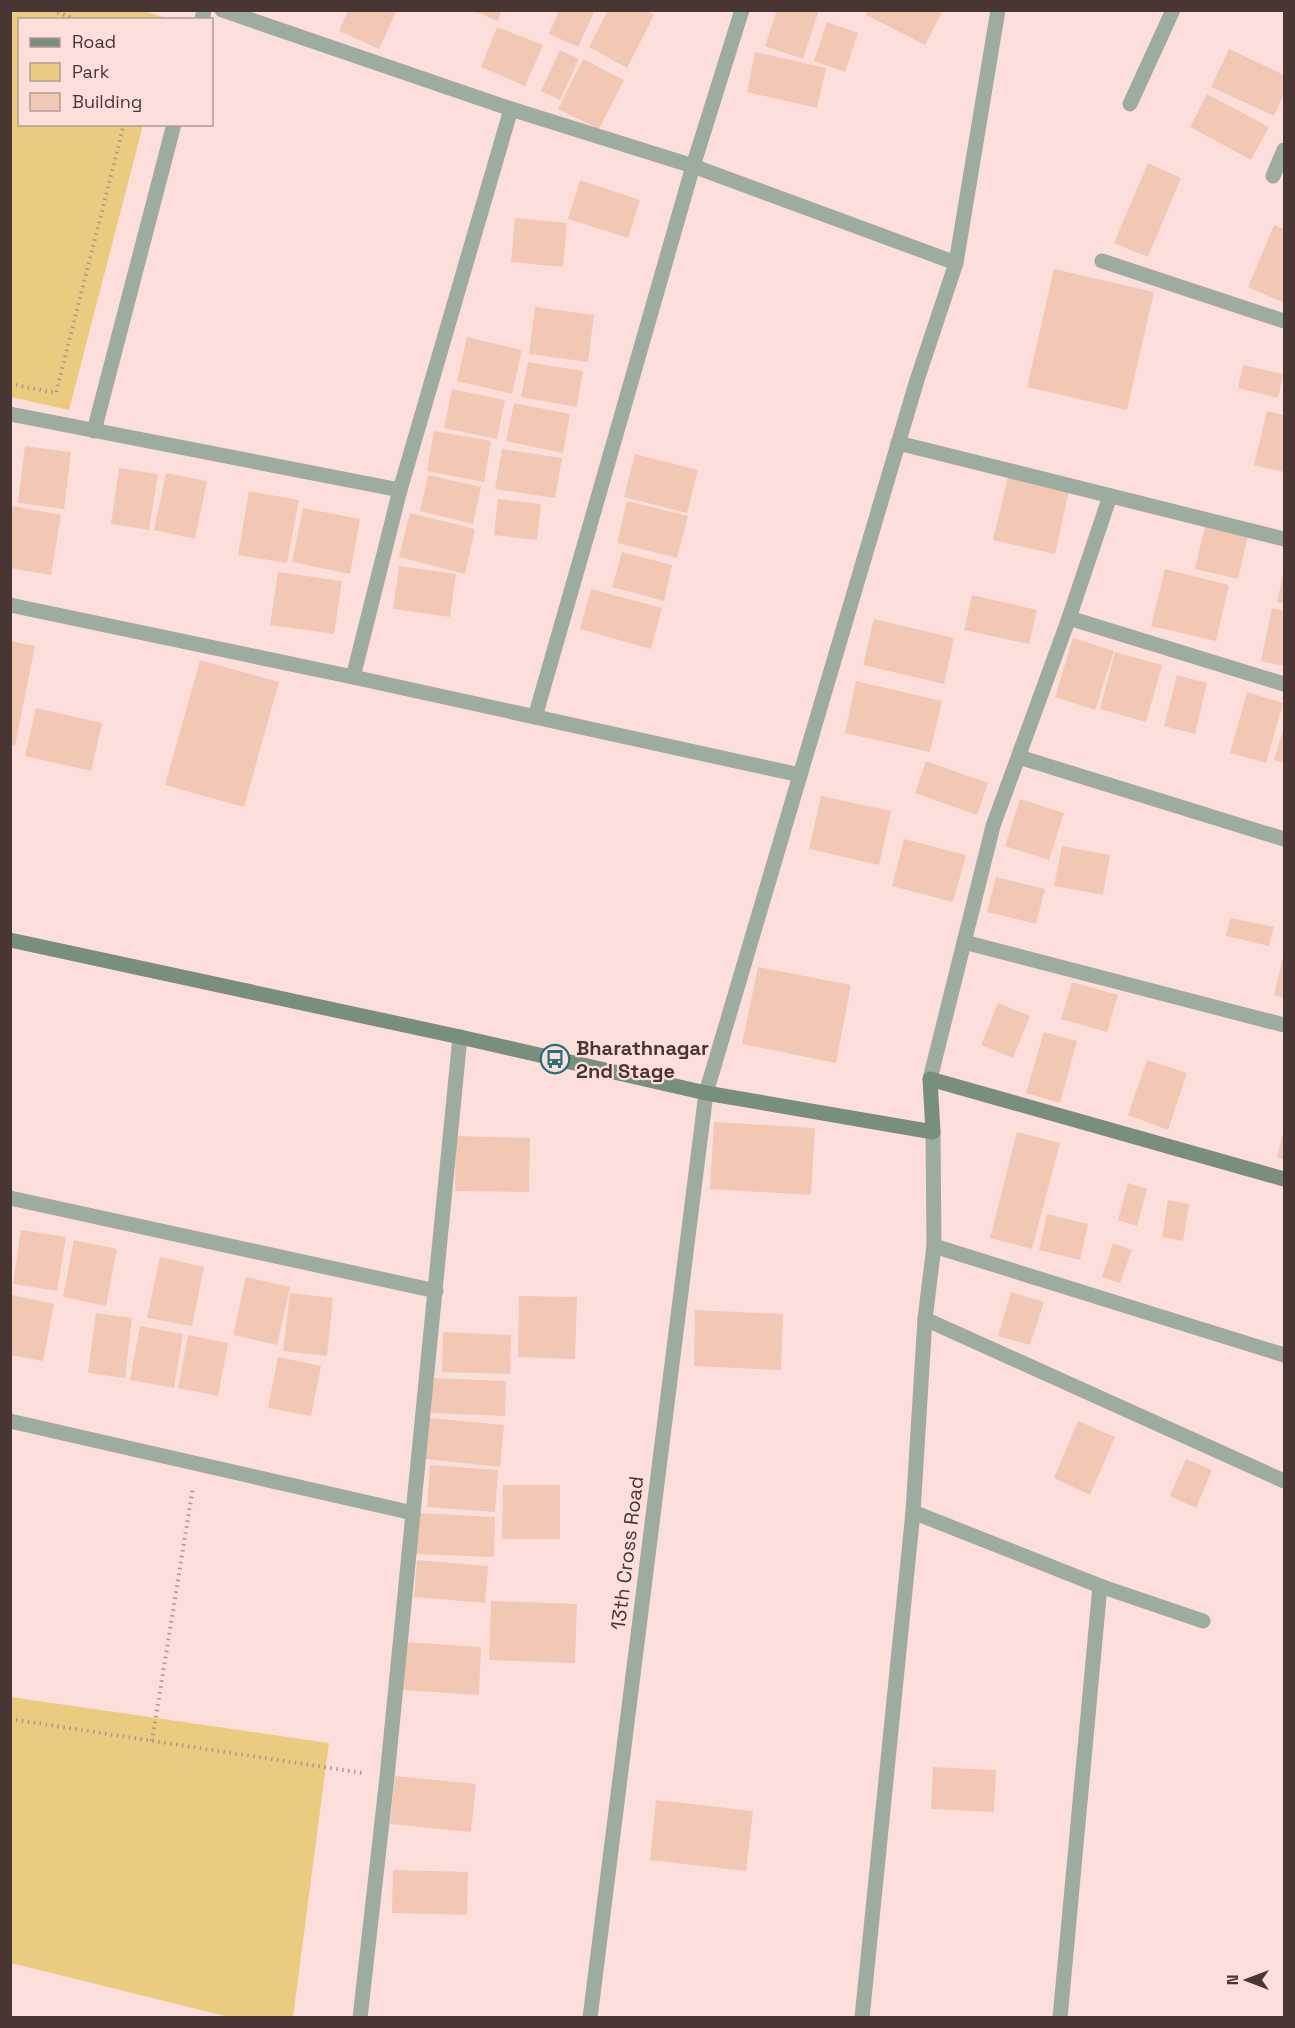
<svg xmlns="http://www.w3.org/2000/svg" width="1295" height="2028" font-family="'Space Grotesk',sans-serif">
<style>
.green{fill:#ebcb80}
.building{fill:#f2c8b4}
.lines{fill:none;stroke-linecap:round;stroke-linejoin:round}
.path{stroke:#ae9692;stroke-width:4;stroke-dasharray:1.5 4.5;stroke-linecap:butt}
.street{stroke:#9dac9e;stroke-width:15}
.secondary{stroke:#798f7b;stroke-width:15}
.labels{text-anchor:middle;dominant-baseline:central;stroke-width:4.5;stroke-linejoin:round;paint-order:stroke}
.poi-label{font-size:20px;font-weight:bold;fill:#493633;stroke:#fcdfdb;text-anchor:start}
.street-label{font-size:20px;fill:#493633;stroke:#fcdfdb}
</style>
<rect width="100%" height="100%" fill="#fcdfdb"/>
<!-- green -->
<g class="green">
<polygon points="11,10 145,11 169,19 20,20 20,124 143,125 69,410 11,397"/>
<polygon points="11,1697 329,1743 293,2017 229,2017 11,1963"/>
</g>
<!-- building -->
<g class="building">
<polygon points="348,10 397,10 379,49 339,31"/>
<polygon points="472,10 502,10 498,21"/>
<polygon points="559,10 595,10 578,47 549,34"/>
<polygon points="608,10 646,10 654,15 627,68 589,47"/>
<polygon points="777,10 819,10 803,59 765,46"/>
<polygon points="868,10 943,10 925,45 866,15"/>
<polygon points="827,22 858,33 845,72 814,61"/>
<polygon points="497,27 543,45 525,86 481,67"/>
<polygon points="1229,49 1284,75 1284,94 1274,116 1211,87"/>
<polygon points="560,50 579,59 560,100 541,91"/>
<polygon points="755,52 826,68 817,108 747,92"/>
<polygon points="583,59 624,80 599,129 558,109"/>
<polygon points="1207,94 1269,127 1251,160 1190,127"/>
<polygon points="1148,163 1181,178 1148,257 1114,243"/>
<polygon points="580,180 640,200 628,238 568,219"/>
<polygon points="515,218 567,223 563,267 511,262"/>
<polygon points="1274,225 1284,229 1284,303 1248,287"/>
<polygon points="1054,269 1154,292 1127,410 1027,387"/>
<polygon points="535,307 594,315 588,362 529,354"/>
<polygon points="467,337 522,350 512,394 457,381"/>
<polygon points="528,362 583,371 577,407 521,397"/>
<polygon points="1243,365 1283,374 1278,398 1238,388"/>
<polygon points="452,389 505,400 497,439 444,428"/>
<polygon points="514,403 570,414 563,453 506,441"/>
<polygon points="1267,411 1284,415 1284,472 1254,465"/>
<polygon points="434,431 491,441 484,482 427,471"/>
<polygon points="25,446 71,452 64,509 18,503"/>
<polygon points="502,449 562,458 555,498 495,489"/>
<polygon points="635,454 698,470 687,513 624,497"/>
<polygon points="119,468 158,474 149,530 111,524"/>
<polygon points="166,473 207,481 195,539 154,530"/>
<polygon points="428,475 481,487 473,524 420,511"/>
<polygon points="1008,477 1069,491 1055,554 993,540"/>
<polygon points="249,491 299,500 287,563 238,555"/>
<polygon points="498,499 541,504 537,540 494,535"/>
<polygon points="627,501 688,516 677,558 617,543"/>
<polygon points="13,506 61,515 51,575 10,568 10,520"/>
<polygon points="303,508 360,519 350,574 292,562"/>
<polygon points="410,513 475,529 465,574 399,557"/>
<polygon points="1205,526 1248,535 1238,579 1195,569"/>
<polygon points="622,552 672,565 664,601 612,587"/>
<polygon points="399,566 456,574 450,617 393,609"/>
<polygon points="1165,569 1229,585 1216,641 1151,626"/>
<polygon points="1284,570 1284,604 1277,602"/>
<polygon points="278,572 342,581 334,634 270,625"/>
<polygon points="591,589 662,608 651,649 580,629"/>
<polygon points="972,595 1037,610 1029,644 964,630"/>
<polygon points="1272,608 1284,611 1284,666 1261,661"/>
<polygon points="874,619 954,638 944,684 863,665"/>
<polygon points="1073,638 1114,651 1095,710 1055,697"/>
<polygon points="10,641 35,646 15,746 10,745"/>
<polygon points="1115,652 1162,665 1146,722 1100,709"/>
<polygon points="200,660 279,682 244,807 165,785"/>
<polygon points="1177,675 1207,683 1195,734 1164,726"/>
<polygon points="856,681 942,701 930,752 845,733"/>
<polygon points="1247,692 1283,703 1266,763 1230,753"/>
<polygon points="36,708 102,723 91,771 25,756"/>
<polygon points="1284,727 1284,763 1274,760"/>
<polygon points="926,761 988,783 977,815 915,793"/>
<polygon points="821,796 891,811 879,865 809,849"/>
<polygon points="1020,799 1064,813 1049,860 1005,846"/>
<polygon points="904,839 966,855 953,902 892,886"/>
<polygon points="1062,846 1110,855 1103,895 1054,886"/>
<polygon points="996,877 1045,889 1036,924 987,912"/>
<polygon points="1230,918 1274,927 1269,946 1226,936"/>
<polygon points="1284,953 1284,998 1274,995"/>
<polygon points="758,967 851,985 836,1063 742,1044"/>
<polygon points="1072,982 1118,995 1107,1032 1061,1019"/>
<polygon points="998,1003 1030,1016 1013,1058 981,1045"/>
<polygon points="1044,1032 1077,1041 1060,1103 1026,1093"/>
<polygon points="1147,1060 1187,1073 1168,1130 1128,1115"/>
<polygon points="714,1122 815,1128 811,1195 710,1189"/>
<polygon points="1284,1130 1284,1160 1277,1157"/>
<polygon points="1017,1132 1060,1143 1032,1249 990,1238"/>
<polygon points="456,1136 530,1138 529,1192 455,1191"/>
<polygon points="1128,1183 1147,1189 1137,1226 1118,1220"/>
<polygon points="1168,1200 1189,1204 1183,1241 1162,1237"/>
<polygon points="1047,1214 1088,1224 1080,1260 1039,1250"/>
<polygon points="21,1230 66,1237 57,1291 13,1284"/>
<polygon points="74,1240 117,1249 106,1306 63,1297"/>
<polygon points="1113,1243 1132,1250 1120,1283 1102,1277"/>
<polygon points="160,1257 204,1267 192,1326 147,1318"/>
<polygon points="246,1277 290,1287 277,1345 233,1335"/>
<polygon points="1011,1292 1044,1302 1030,1345 998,1336"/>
<polygon points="290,1293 333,1298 327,1356 283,1351"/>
<polygon points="12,1295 54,1304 43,1361 10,1355"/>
<polygon points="519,1296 577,1297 575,1359 518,1357"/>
<polygon points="695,1310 783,1314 781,1370 694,1366"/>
<polygon points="96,1313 132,1318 125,1378 88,1373"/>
<polygon points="140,1326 183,1334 174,1388 130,1380"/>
<polygon points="443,1332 511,1335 510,1374 442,1372"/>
<polygon points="188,1335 228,1343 218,1396 178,1388"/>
<polygon points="278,1357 321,1366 311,1416 268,1408"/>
<polygon points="432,1378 506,1381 505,1416 431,1413"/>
<polygon points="429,1418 504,1425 500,1467 425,1459"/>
<polygon points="1078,1421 1115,1437 1090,1495 1054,1478"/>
<polygon points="1186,1459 1212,1470 1196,1508 1170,1496"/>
<polygon points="430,1465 498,1470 495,1512 427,1507"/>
<polygon points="503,1485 560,1485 560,1539 502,1539"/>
<polygon points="418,1513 495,1517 494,1557 416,1554"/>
<polygon points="417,1560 488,1566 485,1603 414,1597"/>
<polygon points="491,1601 577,1604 575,1663 489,1660"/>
<polygon points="405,1642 481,1647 479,1695 402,1690"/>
<polygon points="933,1767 996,1770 994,1812 931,1809"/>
<polygon points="395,1776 476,1784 471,1832 390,1824"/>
<polygon points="656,1800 753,1811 746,1871 650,1860"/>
<polygon points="393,1870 468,1872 467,1915 392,1913"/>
</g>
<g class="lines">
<!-- path -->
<g class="path">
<polyline points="52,10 77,20"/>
<polyline points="10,384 56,393 124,124"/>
<polyline points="10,1719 363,1773"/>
<polyline points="152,1741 193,1487"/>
</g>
<!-- street -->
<g class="street">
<polyline points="222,10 511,109 693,166 956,263"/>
<polyline points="202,20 204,10"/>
<polyline points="1130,104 1173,10"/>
<polyline points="1273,176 1284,150"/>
<polyline points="1102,261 1284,321"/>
<polyline points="10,414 400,490 511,109"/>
<polyline points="94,431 174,124"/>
<polyline points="898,443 1284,539"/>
<polyline points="10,605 353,677 800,775"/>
<polyline points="1069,618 1284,684"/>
<polyline points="353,677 400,490"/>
<polyline points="535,717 693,166 742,10"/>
<polyline points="1019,757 1284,839"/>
<polyline points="964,942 1284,1025"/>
<polyline points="930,1079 993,826 1069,618 1110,496"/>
<polyline points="10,1198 436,1291"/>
<polyline points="934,1246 1284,1355"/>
<polyline points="925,1319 1284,1481"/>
<polyline points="10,1421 413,1513"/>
<polyline points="913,1512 1100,1586 1060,2018"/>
<polyline points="1100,1586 1203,1621"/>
<polyline points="360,2018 387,1777 460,1037"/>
<polyline points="590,2018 706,1093 917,380 956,263 998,10"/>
<polyline points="862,2018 913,1512 925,1319 934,1246 933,1132"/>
</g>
<!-- secondary -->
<polyline class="secondary" points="10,940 460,1037 706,1093 933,1132 930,1079 1284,1179"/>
</g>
<!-- icons -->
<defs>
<g id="bus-ring" transform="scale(1.5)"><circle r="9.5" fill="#fcdfdb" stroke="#277079" stroke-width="1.5"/><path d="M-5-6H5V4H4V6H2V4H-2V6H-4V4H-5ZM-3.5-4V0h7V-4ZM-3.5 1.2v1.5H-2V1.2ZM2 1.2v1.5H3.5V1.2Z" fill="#277079"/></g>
</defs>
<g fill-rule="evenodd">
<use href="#bus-ring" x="555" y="1059"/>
</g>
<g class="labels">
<!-- poi labels -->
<g class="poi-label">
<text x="576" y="1048">Bharathnagar<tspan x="576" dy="23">2nd Stage</tspan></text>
</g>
<!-- street labels -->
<g class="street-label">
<text transform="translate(627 1553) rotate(-83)">13th Cross Road</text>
</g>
</g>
<!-- border -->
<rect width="1295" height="2028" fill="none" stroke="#493633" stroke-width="24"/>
<!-- legend -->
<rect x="18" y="18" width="195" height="108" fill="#fcdfdb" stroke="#b49b98" stroke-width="1.5"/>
<rect x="30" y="38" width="30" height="9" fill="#798f7b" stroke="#b49b98" stroke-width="1.5"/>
<text x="72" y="48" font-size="18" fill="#493633">Road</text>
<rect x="30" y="63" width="30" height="18" fill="#ebcb80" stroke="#b49b98" stroke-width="1.5"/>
<text x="72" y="78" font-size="18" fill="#493633">Park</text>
<rect x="30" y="93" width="30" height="18" fill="#f2c8b4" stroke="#b49b98" stroke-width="1.5"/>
<text x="72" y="108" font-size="18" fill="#493633">Building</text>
<!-- north arrow -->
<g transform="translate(1247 1980) rotate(270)" stroke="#fcdfdb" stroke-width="4.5" paint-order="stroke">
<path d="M0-4.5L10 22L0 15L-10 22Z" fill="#493633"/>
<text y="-9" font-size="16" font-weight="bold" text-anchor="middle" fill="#493633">N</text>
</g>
</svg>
